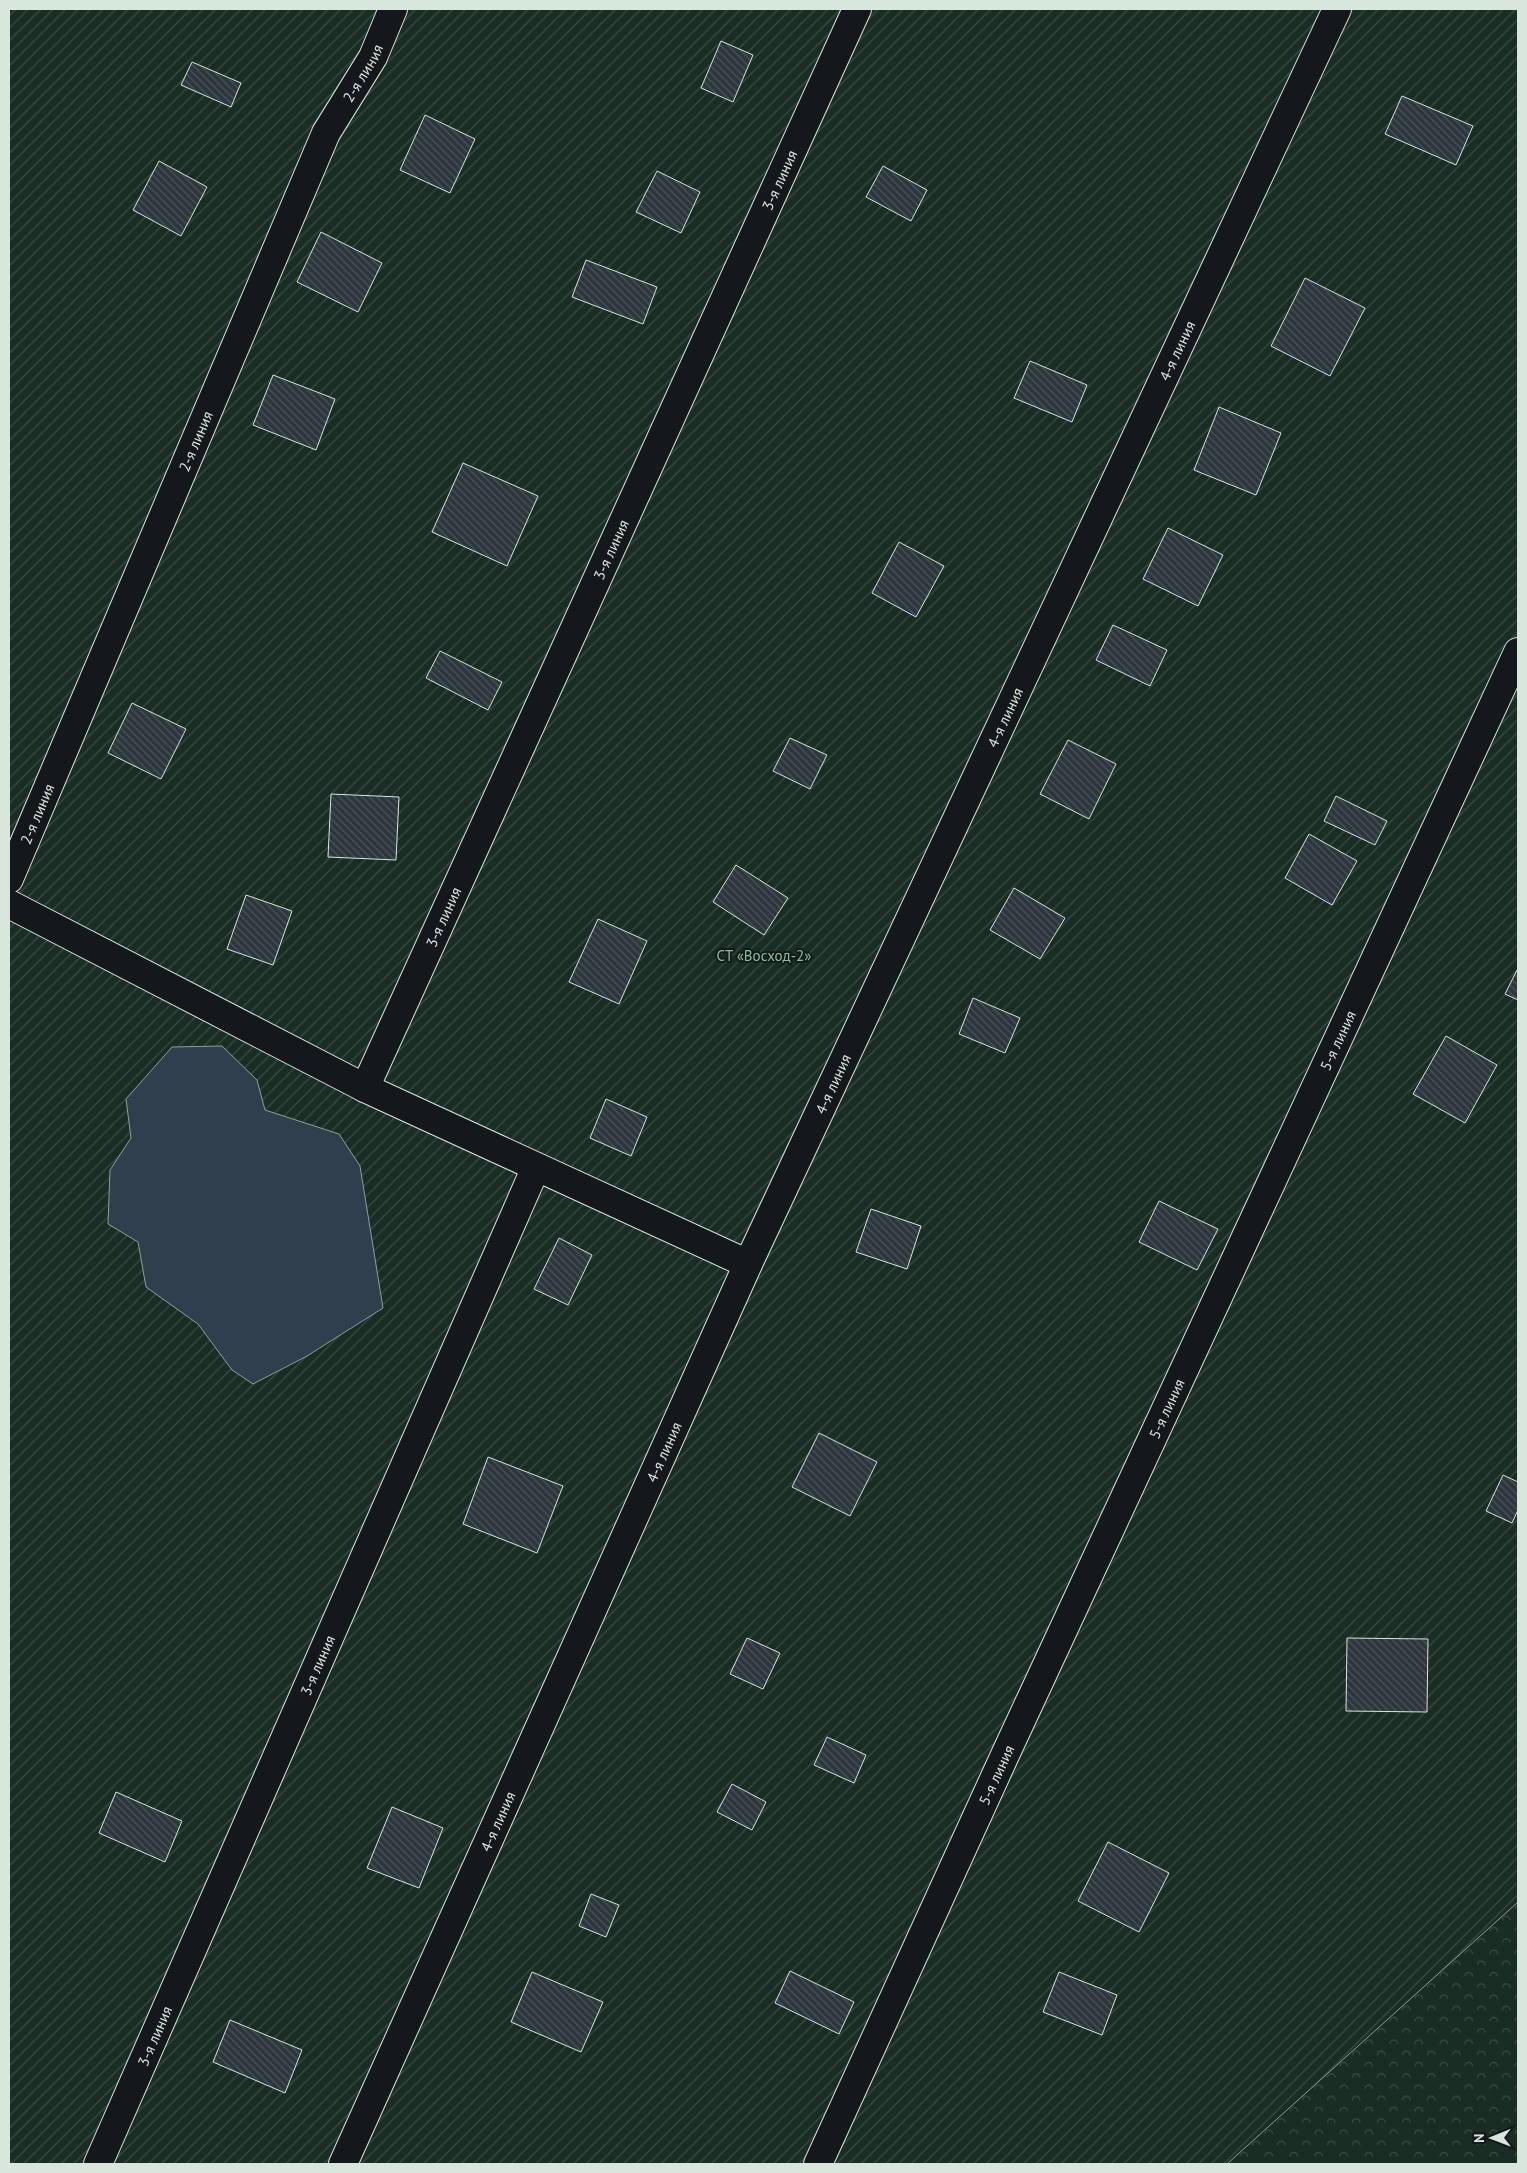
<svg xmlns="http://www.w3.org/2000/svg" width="1527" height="2173" font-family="'PT Sans',sans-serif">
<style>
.forest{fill:url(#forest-crowns);stroke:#939e99}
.garden{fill:url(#garden-furrows);stroke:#939e99}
.water{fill:#2f3f4d;stroke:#939e99}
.building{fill:url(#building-back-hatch);stroke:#d8e6dc}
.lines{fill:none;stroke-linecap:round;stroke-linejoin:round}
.street-casing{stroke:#d8e6dc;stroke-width:30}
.street{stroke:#14181c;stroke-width:28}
.labels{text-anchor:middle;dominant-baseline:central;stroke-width:4;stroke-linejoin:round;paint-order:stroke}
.street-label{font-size:15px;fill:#d8e6dc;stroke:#14181c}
.park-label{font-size:15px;fill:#8ac095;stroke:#14181c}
</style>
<defs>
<pattern id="forest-crowns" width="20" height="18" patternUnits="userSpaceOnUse" patternTransform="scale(1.25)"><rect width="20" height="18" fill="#1a2d24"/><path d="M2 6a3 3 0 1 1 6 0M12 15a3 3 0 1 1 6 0" fill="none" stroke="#3b4b43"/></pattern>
<pattern id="garden-furrows" width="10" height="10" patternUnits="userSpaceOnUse" patternTransform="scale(1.25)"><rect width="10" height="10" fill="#1a2d24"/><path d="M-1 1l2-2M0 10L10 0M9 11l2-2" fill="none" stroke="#3b4b43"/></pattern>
<pattern id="building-back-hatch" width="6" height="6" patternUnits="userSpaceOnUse" patternTransform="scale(1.25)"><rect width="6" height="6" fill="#2c363c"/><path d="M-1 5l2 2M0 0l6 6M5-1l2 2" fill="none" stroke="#4a5358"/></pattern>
</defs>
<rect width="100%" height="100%" fill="#14181c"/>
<!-- forest -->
<polygon class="forest" points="1518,1899 1518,2164 1000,2164"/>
<!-- garden -->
<polygon class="garden" points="9,9 1518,9 1518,1902 1227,2164 9,2164"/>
<!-- water -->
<polygon class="water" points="222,1046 257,1080 265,1110 339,1134 360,1166 383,1308 307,1356 253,1384 232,1370 198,1324 146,1287 138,1242 108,1224 110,1170 131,1138 126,1099 172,1047"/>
<!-- building -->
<g class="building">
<polygon points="721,41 753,55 733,102 701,88"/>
<polygon points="192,62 241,83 231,107 181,85"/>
<polygon points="1402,96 1473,126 1456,165 1385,134"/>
<polygon points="425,115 475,139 450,193 400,170"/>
<polygon points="159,161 207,187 181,236 133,210"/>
<polygon points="883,166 927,190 911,221 866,197"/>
<polygon points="657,171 700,192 681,233 636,212"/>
<polygon points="321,232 382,263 358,312 297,282"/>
<polygon points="586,260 657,287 643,324 572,297"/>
<polygon points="1305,278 1365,308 1330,376 1271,346"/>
<polygon points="1030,361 1087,385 1072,422 1014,398"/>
<polygon points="273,375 335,399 316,450 253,425"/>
<polygon points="1219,407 1281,433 1256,495 1194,470"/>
<polygon points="463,463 538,496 507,566 432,532"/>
<polygon points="1168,528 1223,555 1198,606 1143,579"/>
<polygon points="899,542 944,566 916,617 872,593"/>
<polygon points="1113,625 1167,650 1150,686 1096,660"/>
<polygon points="440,651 502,682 488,710 426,678"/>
<polygon points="132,703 186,729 161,779 108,753"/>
<polygon points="790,738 827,755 810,789 773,771"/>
<polygon points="1068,740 1116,764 1089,819 1040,794"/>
<polygon points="331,794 399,797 396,860 328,857"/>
<polygon points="1336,796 1387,821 1375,845 1324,821"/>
<polygon points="1309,834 1357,861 1332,905 1285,878"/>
<polygon points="736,865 788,898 764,935 713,902"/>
<polygon points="1014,888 1065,918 1040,959 990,930"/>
<polygon points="246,895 292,911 273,965 227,949"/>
<polygon points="598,919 647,941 619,1004 569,982"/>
<polygon points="1517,970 1518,971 1518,1000 1505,994"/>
<polygon points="973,998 1020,1018 1005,1053 959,1034"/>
<polygon points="1446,1036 1497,1065 1465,1123 1413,1094"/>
<polygon points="606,1099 647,1117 631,1156 590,1138"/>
<polygon points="1159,1201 1218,1229 1197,1270 1139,1242"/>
<polygon points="871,1209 921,1226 907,1269 856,1252"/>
<polygon points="559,1238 592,1255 568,1305 534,1289"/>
<polygon points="819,1433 877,1462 850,1516 792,1487"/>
<polygon points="488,1457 563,1486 537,1553 463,1524"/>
<polygon points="1503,1475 1518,1482 1518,1510 1512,1523 1486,1511"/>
<polygon points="747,1638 780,1653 763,1689 730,1674"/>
<polygon points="1347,1638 1428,1639 1427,1712 1346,1711"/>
<polygon points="827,1737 866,1755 854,1783 814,1765"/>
<polygon points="732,1784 766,1802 752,1830 717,1812"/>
<polygon points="116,1792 182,1821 165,1862 99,1833"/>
<polygon points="392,1807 443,1828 419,1888 367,1868"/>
<polygon points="1108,1842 1169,1873 1139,1932 1078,1901"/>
<polygon points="591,1894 619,1905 606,1937 579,1926"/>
<polygon points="790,1971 854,2002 839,2034 775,2003"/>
<polygon points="532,1972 603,2002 581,2052 511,2022"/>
<polygon points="1059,1972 1117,1995 1102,2035 1043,2012"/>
<polygon points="230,2020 302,2050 285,2093 213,2062"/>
</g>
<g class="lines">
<!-- street casing -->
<g class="street-casing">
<g id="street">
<path id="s1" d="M9 879 326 133 373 57 393 9"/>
<polyline points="9,904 365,1088 748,1264"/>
<path id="s2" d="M365 1088 857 9"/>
<path id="s3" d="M98 2164 536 1167"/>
<path id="s4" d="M343 2164 748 1264 1337 9"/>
<path id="s5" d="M818 2164 1005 1755 1518 652"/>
</g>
</g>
<!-- street -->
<use href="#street" class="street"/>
</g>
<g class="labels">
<!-- street labels -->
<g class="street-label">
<text stroke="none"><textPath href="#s1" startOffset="881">2-я линия</textPath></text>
<text stroke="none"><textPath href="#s2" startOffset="998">3-я линия</textPath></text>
<text stroke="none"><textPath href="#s4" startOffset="1996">4-я линия</textPath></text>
<text stroke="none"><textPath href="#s1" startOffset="476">2-я линия</textPath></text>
<text stroke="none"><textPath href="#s2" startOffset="592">3-я линия</textPath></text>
<text stroke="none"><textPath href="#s4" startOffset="1591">4-я линия</textPath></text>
<text stroke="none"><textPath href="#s1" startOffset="71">2-я линия</textPath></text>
<text stroke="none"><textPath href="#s2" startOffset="188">3-я линия</textPath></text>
<text stroke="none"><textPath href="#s5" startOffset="1238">5-я линия</textPath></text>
<text stroke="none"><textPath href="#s4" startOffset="1186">4-я линия</textPath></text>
<text stroke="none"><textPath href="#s5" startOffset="832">5-я линия</textPath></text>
<text stroke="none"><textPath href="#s4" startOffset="781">4-я линия</textPath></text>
<text stroke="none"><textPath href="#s3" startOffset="545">3-я линия</textPath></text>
<text stroke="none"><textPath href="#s5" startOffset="428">5-я линия</textPath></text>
<text stroke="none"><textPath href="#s4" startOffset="376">4-я линия</textPath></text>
<text stroke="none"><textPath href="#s3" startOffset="140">3-я линия</textPath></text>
</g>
<!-- park labels -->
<g class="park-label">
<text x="764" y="955">СТ «Восход-2»</text>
</g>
</g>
<!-- border -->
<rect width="1527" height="2173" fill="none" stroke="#d8e6dc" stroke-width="20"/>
<!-- north arrow -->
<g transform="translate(1492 2138) rotate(269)" stroke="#14181c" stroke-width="4" paint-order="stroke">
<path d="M0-4L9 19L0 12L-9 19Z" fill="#d8e6dc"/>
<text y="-8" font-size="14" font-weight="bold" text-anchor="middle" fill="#d8e6dc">N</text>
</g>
</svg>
